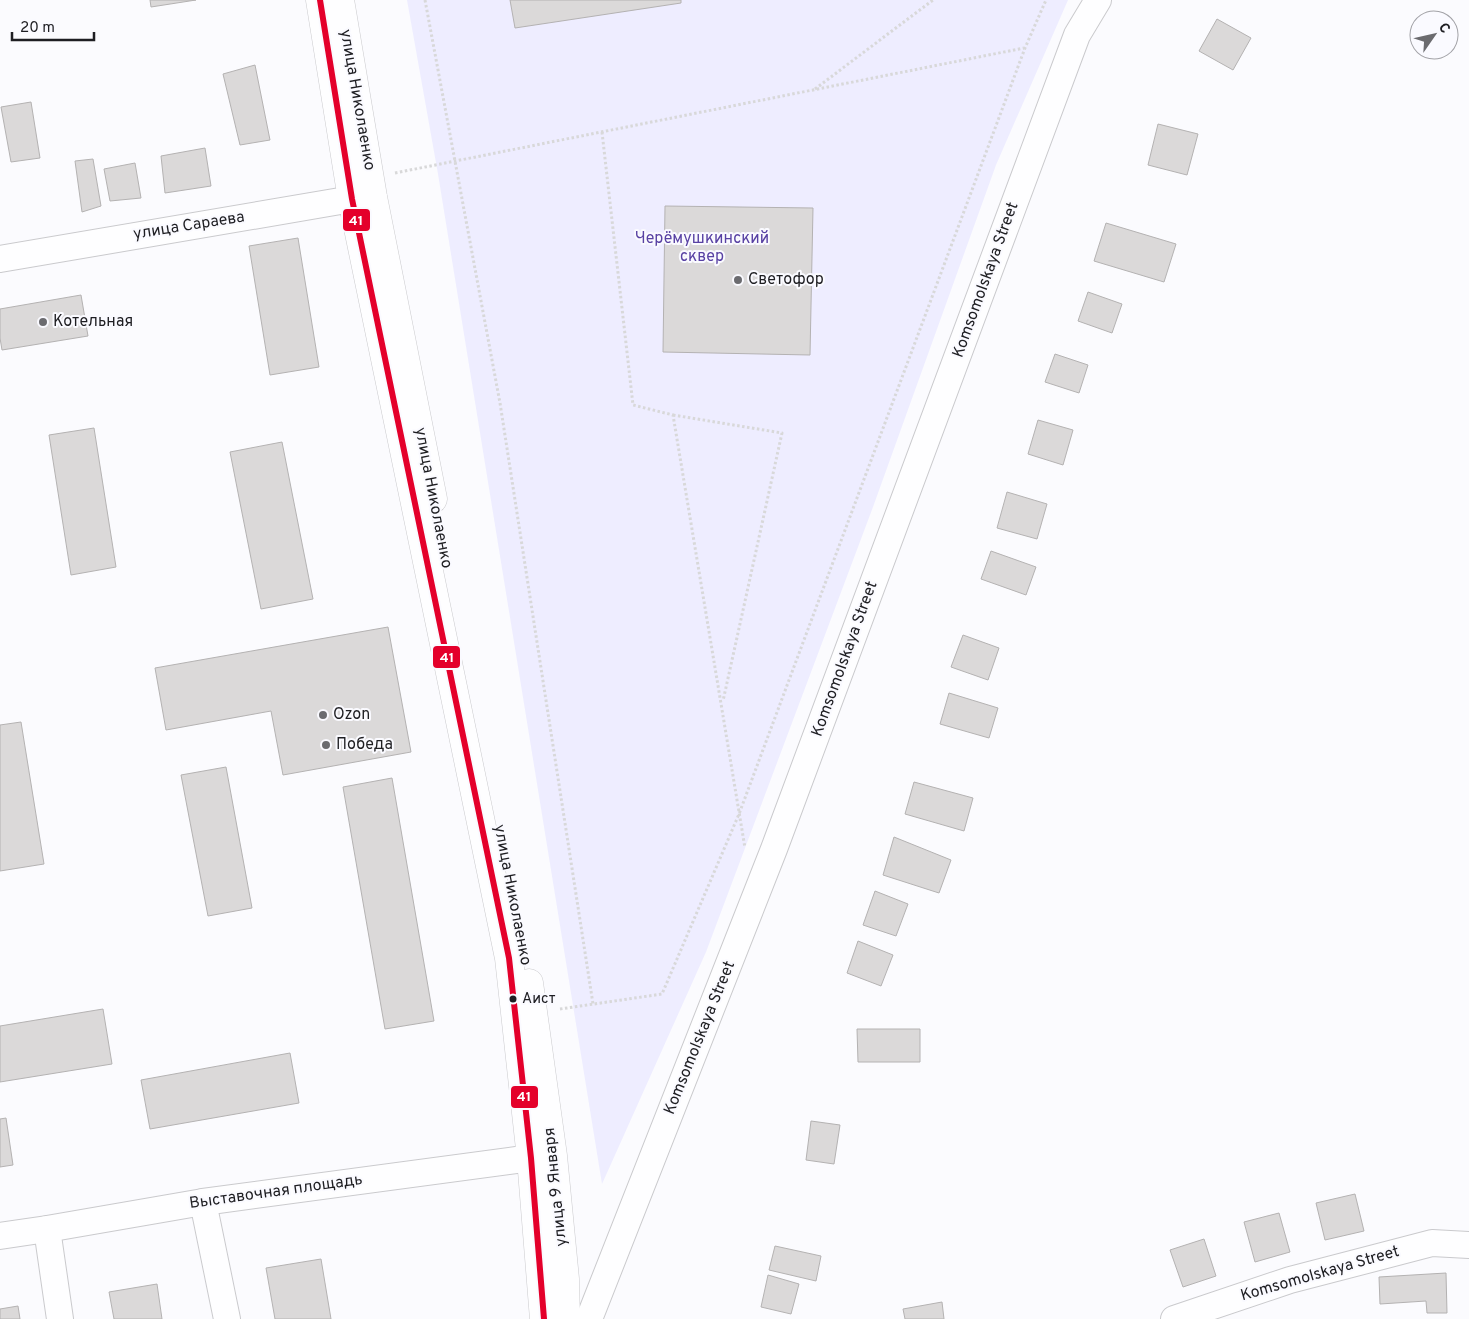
<svg xmlns="http://www.w3.org/2000/svg" width="1469" height="1319" font-family="Overpass,sans-serif">
<style>
.green{fill:#eeedff}
.building{fill:#dbd9d9;stroke:#b4b2b2}
.lines{fill:none;stroke-linecap:round;stroke-linejoin:round}
.minor-casing{stroke:#cacacd;stroke-width:28}
.major-casing{stroke:#cacacd;stroke-width:29}
.path{stroke:#d8d8d9;stroke-width:3;stroke-dasharray:2.5 2.5;stroke-linecap:butt}
.minor{stroke:#fefeff;stroke-width:26}
.major{stroke:#fefeff;stroke-width:28}
.bus-1-casing{stroke:#fafaff;stroke-width:10}
.bus-1{stroke:#e4002b;stroke-width:6}
.poi-dot{fill:#6b6b6f;stroke:#fafaff;stroke-width:2}
.bus-dot{fill:#1e1e22;stroke:#fafaff;stroke-width:2}
.labels{text-anchor:middle;dominant-baseline:central;stroke-width:4;stroke-linejoin:round;paint-order:stroke}
.bus-label{font-size:15px;fill:#1e1e22;stroke:#fafaff;text-anchor:start}
.street-label{font-size:16px;fill:#1e1e22;stroke:#fafaff}
.park-label{font-size:16px;fill:#5841a3;stroke:#fafaff}
.poi-label{font-size:16px;fill:#1e1e22;stroke:#fafaff;text-anchor:start}
.line-badge{stroke:#fafaff;stroke-width:2}
.badge-label{font-size:14px;text-anchor:middle;font-weight:bold;fill:#fff}
</style>
<rect width="100%" height="100%" fill="#fbfbfe"/>
<!-- green -->
<polygon class="green" points="407,0 1068,0 996,165 873,507 706,952 602,1184 438,174"/>
<!-- building -->
<g class="building">
<polygon points="150,0 196,0 151,7"/>
<polygon points="510,0 681,0 681,3 515,28"/>
<polygon points="1217,19 1251,38 1233,70 1199,51"/>
<polygon points="255,65 270,140 240,145 223,74"/>
<polygon points="31,102 40,158 11,162 1,107"/>
<polygon points="1158,124 1198,134 1187,175 1148,165"/>
<polygon points="205,148 211,186 165,193 161,156"/>
<polygon points="93,159 101,206 82,212 75,161"/>
<polygon points="135,163 141,198 110,201 104,169"/>
<polygon points="665,206 813,208 810,355 663,352"/>
<polygon points="1106,223 1176,244 1164,282 1094,261"/>
<polygon points="298,238 319,367 270,375 249,246"/>
<polygon points="1088,292 1122,304 1112,333 1078,321"/>
<polygon points="81,295 88,336 2,350 0,338 0,309"/>
<polygon points="1055,354 1088,365 1079,393 1045,382"/>
<polygon points="1038,420 1073,430 1063,465 1028,454"/>
<polygon points="94,428 116,567 71,575 49,435"/>
<polygon points="282,442 313,599 261,609 230,452"/>
<polygon points="1007,492 1047,504 1037,539 997,528"/>
<polygon points="991,551 1036,567 1026,595 981,579"/>
<polygon points="388,627 411,752 283,775 271,711 166,730 155,668"/>
<polygon points="963,635 999,648 988,680 951,667"/>
<polygon points="949,693 998,708 989,738 940,724"/>
<polygon points="21,722 44,864 0,871 0,725"/>
<polygon points="226,767 252,908 208,916 181,775"/>
<polygon points="392,778 434,1021 385,1029 343,787"/>
<polygon points="914,782 973,798 964,831 905,814"/>
<polygon points="894,837 951,860 939,893 883,875"/>
<polygon points="875,891 908,904 896,936 863,925"/>
<polygon points="858,941 893,955 881,986 847,973"/>
<polygon points="103,1009 112,1064 0,1082 0,1026"/>
<polygon points="857,1029 920,1029 920,1062 858,1062"/>
<polygon points="290,1053 299,1103 150,1129 141,1080"/>
<polygon points="6,1118 13,1165 0,1167 0,1119"/>
<polygon points="811,1121 840,1125 834,1164 806,1160"/>
<polygon points="1355,1194 1364,1231 1325,1240 1316,1203"/>
<polygon points="1279,1213 1290,1252 1255,1262 1244,1222"/>
<polygon points="1204,1239 1216,1276 1183,1287 1170,1250"/>
<polygon points="775,1246 821,1256 816,1281 769,1270"/>
<polygon points="321,1259 331,1319 275,1319 266,1268"/>
<polygon points="1446,1273 1447,1313 1427,1313 1426,1301 1380,1304 1379,1277"/>
<polygon points="768,1275 799,1284 791,1314 761,1307"/>
<polygon points="157,1284 162,1319 114,1319 109,1292"/>
<polygon points="942,1302 944,1319 905,1319 903,1309"/>
<polygon points="18,1306 20,1319 0,1319 0,1309"/>
</g>
<g class="lines">
<!-- minor casing -->
<g class="minor-casing">
<g id="minor">
<polyline points="0,259 352,199 367,182"/>
<polyline points="203,1202 227,1319"/>
<polyline points="47,1229 60,1319"/>
<polyline points="0,1236 47,1229 203,1202 531,1158 553,1156"/>
<polyline points="589,1319 774,849 1077,35 1098,0"/>
<polyline points="1174,1319 1290,1280 1432,1243 1469,1245"/>
</g>
</g>
<!-- major casing -->
<g class="major-casing">
<g id="major">
<polyline points="320,0 352,199 509,958 531,1158 544,1319"/>
<polyline points="340,0 373,197 433,499"/>
<polyline points="529,983 553,1156 565,1279 566,1319"/>
</g>
</g>
<!-- path -->
<g class="path">
<polyline points="425,0 500,403 593,1004"/>
<polyline points="815,89 933,0"/>
<polyline points="602,132 633,405 673,415 745,848"/>
<polyline points="395,173 1024,48"/>
<polyline points="673,415 782,433 723,701"/>
<polyline points="560,1009 662,994 739,814 1025,48 1046,0"/>
</g>
<!-- minor -->
<use href="#minor" class="minor"/>
<!-- major -->
<use href="#major" class="major"/>
<!-- bus-1 casing -->
<g class="bus-1-casing">
<polyline id="bus-1" points="320,0 352,199 509,958 531,1158 544,1319"/>
</g>
<!-- bus-1 -->
<use href="#bus-1" class="bus-1"/>
</g>
<!-- markers -->
<g class="poi-dot">
<circle cx="738" cy="280" r="5"/>
<circle cx="43" cy="322" r="5"/>
<circle cx="323" cy="715" r="5"/>
<circle cx="326" cy="745" r="5"/>
</g>
<circle class="bus-dot" cx="513" cy="999" r="4.5"/>
<g class="labels">
<!-- bus labels -->
<g class="bus-label">
<text x="522" y="999">Аист</text>
</g>
<!-- street labels -->
<g class="street-label">
<text transform="translate(357 100) rotate(80)">улица Николаенко</text>
<text transform="translate(189 226) rotate(-9)">улица Сараева</text>
<text transform="translate(986 280) rotate(-70)">Komsomolskaya Street</text>
<text transform="translate(433 498) rotate(79)">улица Николаенко</text>
<text transform="translate(845 659) rotate(-70)">Komsomolskaya Street</text>
<text transform="translate(512 895) rotate(79)">улица Николаенко</text>
<text transform="translate(700 1038) rotate(-68)">Komsomolskaya Street</text>
<text transform="translate(556 1187) rotate(-96)">улица 9 Января</text>
<text transform="translate(276 1192) rotate(-8)">Выставочная площадь</text>
<text transform="translate(1320 1274) rotate(-16)">Komsomolskaya Street</text>
</g>
<!-- park labels -->
<g class="park-label">
<text x="702" y="239">Черёмушкинский<tspan x="702" dy="18">сквер</tspan></text>
</g>
<!-- poi labels -->
<g class="poi-label">
<text x="748" y="280">Светофор</text>
<text x="53" y="322">Котельная</text>
<text x="333" y="715">Ozon</text>
<text x="336" y="745">Победа</text>
</g>
</g>
<g class="line-badge">
<rect x="342" y="208" width="29" height="24" rx="5" fill="#e4002b"/>
<rect x="432" y="645" width="29" height="24" rx="5" fill="#e4002b"/>
<rect x="510" y="1085" width="29" height="24" rx="5" fill="#e4002b"/>
</g>
<g class="badge-label">
<text x="356" y="225">41</text>
<text x="447" y="662">41</text>
<text x="524" y="1101">41</text>
</g>
<!-- north arrow -->
<g transform="translate(1434 35) rotate(56)"><circle r="24" fill="#fafaff" stroke="#a2a2a7"/>
<path d="M0-4L9 19L0 12L-9 19Z" fill="#6b6b6f"/>
<text y="-8" font-size="14" font-weight="bold" text-anchor="middle" fill="#1e1e22">С</text>
</g>
<!-- scale -->
<path d="M12 32v8h82v-8" fill="none" stroke="#1e1e22" stroke-width="2.5"/>
<text x="20" y="32" font-size="15" fill="#1e1e22" stroke="#fafaff" stroke-width="4" paint-order="stroke">20 m</text>
</svg>
